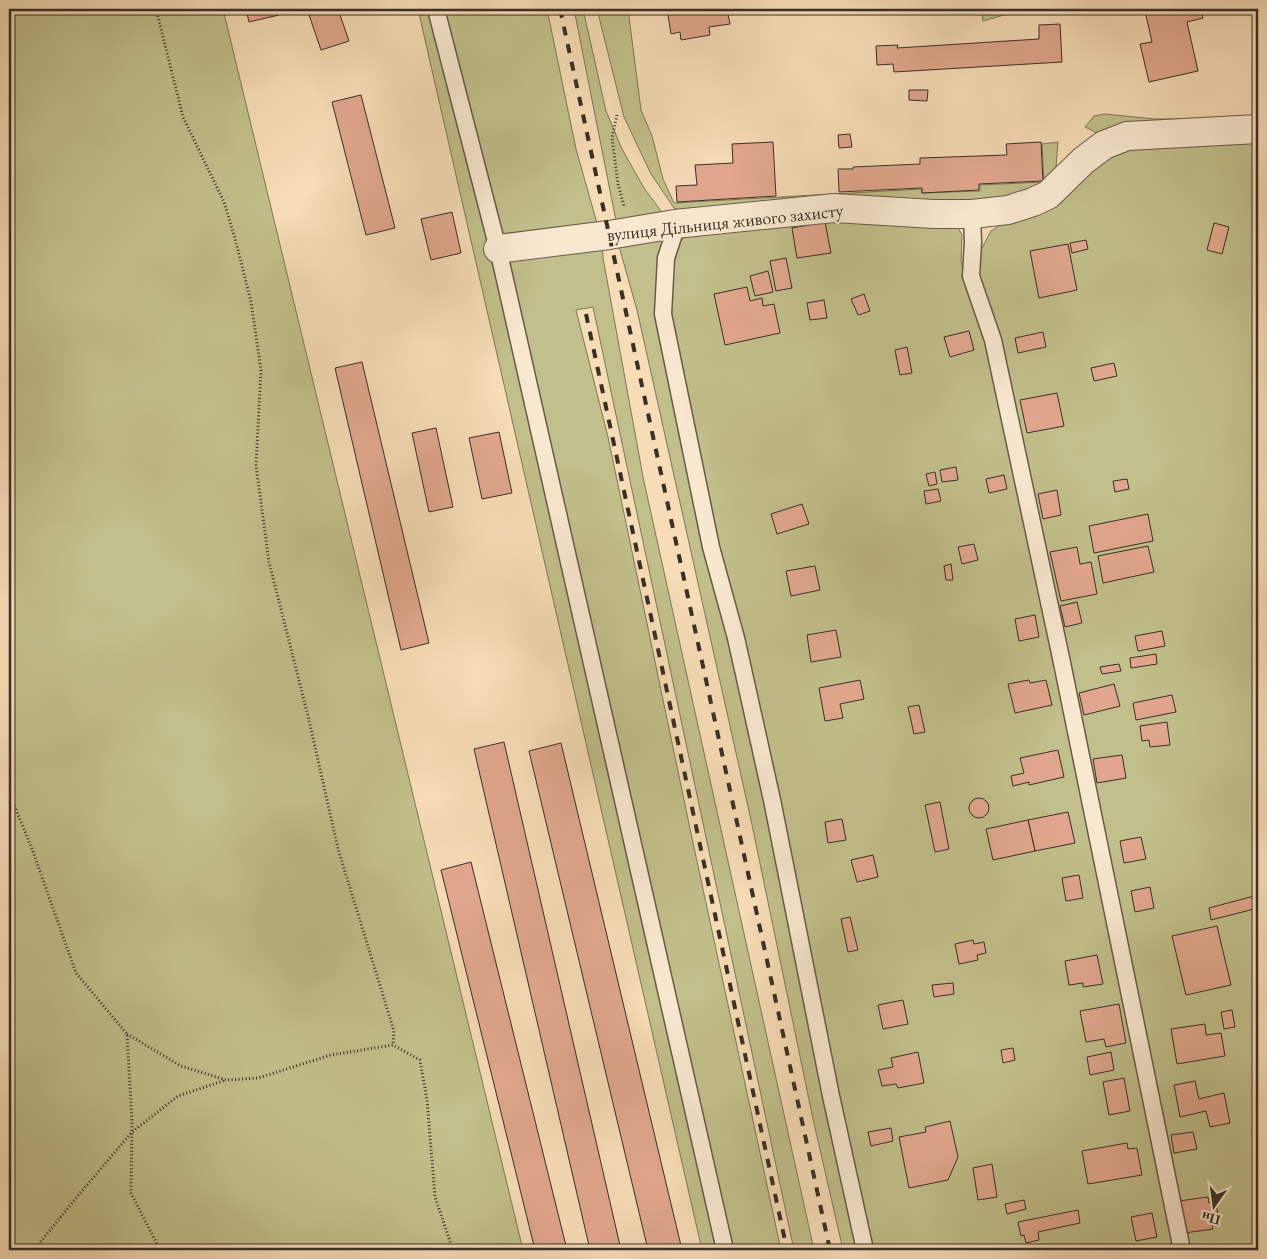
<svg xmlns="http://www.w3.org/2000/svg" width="1267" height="1259" font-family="'EB Garamond',serif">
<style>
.green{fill:#c1bf8b;stroke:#7e7758}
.building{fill:#e1a78e;stroke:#3a2f24}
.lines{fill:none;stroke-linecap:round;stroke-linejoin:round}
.service-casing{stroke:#695a49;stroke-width:19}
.minor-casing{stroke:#695a49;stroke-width:30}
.path{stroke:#3a2f24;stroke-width:3;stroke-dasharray:1 2.5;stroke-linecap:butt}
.service{stroke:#f9e8d0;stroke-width:16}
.minor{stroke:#f9e8d0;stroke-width:28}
.rail{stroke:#3a2f24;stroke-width:4;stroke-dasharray:9 9;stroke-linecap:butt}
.labels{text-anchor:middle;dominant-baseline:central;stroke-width:4;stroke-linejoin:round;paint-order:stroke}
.street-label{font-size:18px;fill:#3a2f24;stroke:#f9e8d0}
</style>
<rect width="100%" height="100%" fill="#f6dcb7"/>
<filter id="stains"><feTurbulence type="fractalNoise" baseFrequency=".004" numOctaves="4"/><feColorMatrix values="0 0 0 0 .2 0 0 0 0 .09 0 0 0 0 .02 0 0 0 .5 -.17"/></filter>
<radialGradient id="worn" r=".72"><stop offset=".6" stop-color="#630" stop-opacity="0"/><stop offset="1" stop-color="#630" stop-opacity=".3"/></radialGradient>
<!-- green -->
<g class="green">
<polygon points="9,9 223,9 523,1250 9,1250"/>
<polygon points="418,9 547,9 576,149 602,241 603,258 643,477 814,1250 794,1250 593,307 576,310 608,437 693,843 781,1250 702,1250"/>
<polygon points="574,9 583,9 606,111 622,149 644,188 667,219 617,226"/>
<polygon points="597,9 628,9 641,110 652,136 663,179 674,203 921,189 922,193 980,191 980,185 1044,182 1042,144 1058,142 1056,167 1049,184 985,206 686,212 674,208 651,174 624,117"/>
<polygon points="981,9 1025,9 983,21"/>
<polygon points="1104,114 1155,119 1258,119 1123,132 1097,133 1085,127 1094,116"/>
<polygon points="1258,138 1258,1250 1187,1250 978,267 981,250 991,231 1016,215 1097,160 1141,145"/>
<polygon points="777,220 955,222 962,235 961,262 986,332 1176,1250 871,1250 676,362 669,298 672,261 680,241 690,232"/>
<polygon points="668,235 659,259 737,654 862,1250 843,1250 813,1119 751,820 637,310 616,236"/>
</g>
<!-- building -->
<g class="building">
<polygon points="246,9 277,9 279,15 249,22"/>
<polygon points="307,9 338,9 349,41 321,50"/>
<polygon points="667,9 727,9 730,24 709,27 710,35 681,40 680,32 671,34"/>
<polygon points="1050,9 1075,9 1051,14"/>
<polygon points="1155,9 1201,9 1203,18 1187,22 1198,71 1149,82 1140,44 1152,42 1145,11"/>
<polygon points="1060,24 1062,62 894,72 893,64 877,65 876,46 898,45 897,48 1039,39 1039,25"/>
<polygon points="909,90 928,90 927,101 909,100"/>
<polygon points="361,95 395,228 366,235 332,102"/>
<polygon points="850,134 852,147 839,148 838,135"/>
<polygon points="773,142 776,196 677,202 676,186 697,185 695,165 733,163 732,144"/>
<polygon points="1041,142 1043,181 979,184 979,190 922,193 922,188 839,192 838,169 853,169 853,167 920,164 920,158 1007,155 1006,144"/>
<polygon points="452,212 461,253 431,260 421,219"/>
<polygon points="825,222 831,253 797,258 792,228"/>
<polygon points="1214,223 1229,227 1222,254 1207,250"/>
<polygon points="1086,240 1088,249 1072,253 1070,243"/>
<polygon points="1068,244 1077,290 1039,298 1030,251"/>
<polygon points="786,258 792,288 776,291 770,261"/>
<polygon points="768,271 773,292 755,296 750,276"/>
<polygon points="747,287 750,301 762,298 763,306 774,304 780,333 725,345 714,294"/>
<polygon points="864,294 870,311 858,315 851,299"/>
<polygon points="824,300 827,318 810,320 807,303"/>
<polygon points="969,331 974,350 950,357 944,337"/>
<polygon points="1043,332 1046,347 1018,353 1015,338"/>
<polygon points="907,347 912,373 900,375 895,350"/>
<polygon points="362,362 429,643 401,650 335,368"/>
<polygon points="1114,363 1117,376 1094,381 1091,368"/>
<polygon points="1057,393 1064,426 1027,433 1020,400"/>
<polygon points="436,428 453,507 429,512 412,433"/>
<polygon points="499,432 512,493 482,499 469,438"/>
<polygon points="956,467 958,480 942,482 940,470"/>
<polygon points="935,472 937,484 929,486 926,474"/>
<polygon points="1004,475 1007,489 989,493 986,479"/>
<polygon points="1127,479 1129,489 1115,492 1113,481"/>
<polygon points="938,489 941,501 926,504 924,491"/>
<polygon points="1057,490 1061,515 1043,519 1038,494"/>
<polygon points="802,504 809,524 777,534 771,514"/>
<polygon points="1148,514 1153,541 1094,553 1089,526"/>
<polygon points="974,544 978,560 962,564 958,547"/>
<polygon points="1148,546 1154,572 1103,583 1098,556"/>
<polygon points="1077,547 1080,564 1091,562 1097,594 1061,601 1050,552"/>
<polygon points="951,564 953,580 946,580 944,566"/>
<polygon points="815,566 820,590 791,596 786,571"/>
<polygon points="1077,602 1082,623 1065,627 1060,606"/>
<polygon points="1035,615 1039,637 1019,641 1015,619"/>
<polygon points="836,630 841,657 811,662 807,635"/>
<polygon points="1162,631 1165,646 1138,651 1135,636"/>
<polygon points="1156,654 1157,664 1131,668 1130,658"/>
<polygon points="1119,664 1121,671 1102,674 1100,667"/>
<polygon points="860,680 864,699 840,704 843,718 825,721 819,688"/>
<polygon points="1029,680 1030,683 1046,680 1052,705 1015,713 1008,684"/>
<polygon points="1114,684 1120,706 1084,715 1079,693"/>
<polygon points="1172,695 1176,712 1136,720 1133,703"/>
<polygon points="919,705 925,732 914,734 908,707"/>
<polygon points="1167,722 1170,745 1150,747 1149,740 1142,741 1140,726"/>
<polygon points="504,742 621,1250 590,1250 474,749"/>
<polygon points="561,743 682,1250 648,1250 529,751"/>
<polygon points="1058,750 1064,777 1029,785 1029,782 1013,786 1011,776 1024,773 1020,758"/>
<polygon points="1122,755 1126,778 1097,783 1093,759"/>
<circle cx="979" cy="808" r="10"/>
<polygon points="940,802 949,849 935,852 925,805"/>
<polygon points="1068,812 1075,843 1035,851 1028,820"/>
<polygon points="842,819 846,840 828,843 825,822"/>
<polygon points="1028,820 1035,851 993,860 986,829"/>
<polygon points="1141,837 1146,859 1124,863 1120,841"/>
<polygon points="873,855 878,877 857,882 851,860"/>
<polygon points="471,862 567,1250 535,1250 441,870"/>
<polygon points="1079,875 1083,898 1066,901 1062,878"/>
<polygon points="1150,887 1154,908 1135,912 1131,891"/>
<polygon points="1258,895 1258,908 1211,920 1209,908"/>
<polygon points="850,917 858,950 848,952 841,919"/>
<polygon points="1217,926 1231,985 1186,995 1172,936"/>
<polygon points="973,940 974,944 984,942 986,953 977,955 978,960 959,964 955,944"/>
<polygon points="1097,955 1103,984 1083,987 1083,983 1069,985 1065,961"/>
<polygon points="953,983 954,994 934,997 932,985"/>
<polygon points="903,1000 908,1024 883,1029 878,1005"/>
<polygon points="1119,1004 1126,1043 1106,1047 1104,1039 1086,1042 1080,1011"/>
<polygon points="1232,1010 1235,1027 1224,1029 1221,1012"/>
<polygon points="1205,1024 1206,1035 1221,1033 1225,1056 1177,1064 1171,1029"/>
<polygon points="1013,1048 1015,1060 1003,1063 1001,1050"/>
<polygon points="918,1052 924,1083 898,1088 896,1084 882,1086 878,1070 893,1067 891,1058"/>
<polygon points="1111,1052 1114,1070 1090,1075 1087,1057"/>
<polygon points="1124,1078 1130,1111 1109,1115 1103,1082"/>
<polygon points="1195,1081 1199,1099 1224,1093 1230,1123 1210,1127 1206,1111 1180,1117 1174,1085"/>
<polygon points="950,1121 958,1157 948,1180 909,1188 899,1137 926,1132 925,1127"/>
<polygon points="891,1128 893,1141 871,1146 868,1132"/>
<polygon points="1193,1132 1197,1149 1174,1153 1171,1135"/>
<polygon points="1127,1143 1128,1149 1137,1148 1142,1175 1088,1184 1082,1151"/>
<polygon points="992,1164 997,1197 978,1200 973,1168"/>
<polygon points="1208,1197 1209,1203 1216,1202 1218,1216 1211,1217 1213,1229 1184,1233 1179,1201"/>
<polygon points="1024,1200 1026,1209 1007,1214 1005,1204"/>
<polygon points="1078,1210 1080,1223 1038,1232 1039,1240 1026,1243 1024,1235 1021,1236 1018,1222"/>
<polygon points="1152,1213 1157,1237 1136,1241 1131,1217"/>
</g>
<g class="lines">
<!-- service casing -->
<g class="service-casing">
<g id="service">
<polyline points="436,9 498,249 725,1250"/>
<polyline points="972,214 973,242 971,276 993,340 1061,658 1182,1250"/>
<polyline points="675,224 673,237 666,258 663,314 711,547 736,638 772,800 831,1096 865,1250"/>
</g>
</g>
<!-- minor casing -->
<g class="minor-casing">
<polyline id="minor" points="498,249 609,235 675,224 834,208 934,214 972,214 1008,210 1033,202 1048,195 1084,160 1104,145 1127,136 1258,129"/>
</g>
<!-- path -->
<g class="path">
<polyline points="156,9 183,117 224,202 236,242 251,302 261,370 256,465 269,562 309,720 338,849 394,1031 393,1045"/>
<polyline points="617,115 612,138 618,184 624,206"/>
<polyline points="9,793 31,846 76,973 127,1034 132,1122 131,1193 160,1250"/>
<polyline points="127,1034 181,1066 226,1080 258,1078 331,1055 393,1045 420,1060 427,1100 435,1197 453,1250"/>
<polyline points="34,1250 76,1198 132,1132 178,1096 226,1080"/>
</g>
<!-- service -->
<use href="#service" class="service"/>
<!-- minor -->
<use href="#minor" class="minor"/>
<!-- rail -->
<g class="rail">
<polyline points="560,9 830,1250"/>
<polyline points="586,314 787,1250"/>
</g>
</g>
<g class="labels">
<!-- street labels -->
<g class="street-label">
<text transform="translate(725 222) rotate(-6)">вулиця Дільниця живого захисту</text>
</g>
</g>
<!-- margin -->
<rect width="1267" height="1259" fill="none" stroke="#f6dcb7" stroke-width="30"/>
<rect x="10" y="10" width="1247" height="1239" fill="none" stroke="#3a2f24" stroke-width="2.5"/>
<rect x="15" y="15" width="1237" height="1229" fill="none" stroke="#3a2f24"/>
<!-- north arrow -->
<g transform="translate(1214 1206) rotate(194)" stroke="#f9e8d0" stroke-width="4" paint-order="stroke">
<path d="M0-4L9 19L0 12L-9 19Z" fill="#3a2f24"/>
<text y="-8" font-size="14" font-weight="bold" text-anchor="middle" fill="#3a2f24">Пн</text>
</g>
<rect width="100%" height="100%" filter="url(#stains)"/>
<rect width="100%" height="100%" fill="url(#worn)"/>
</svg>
